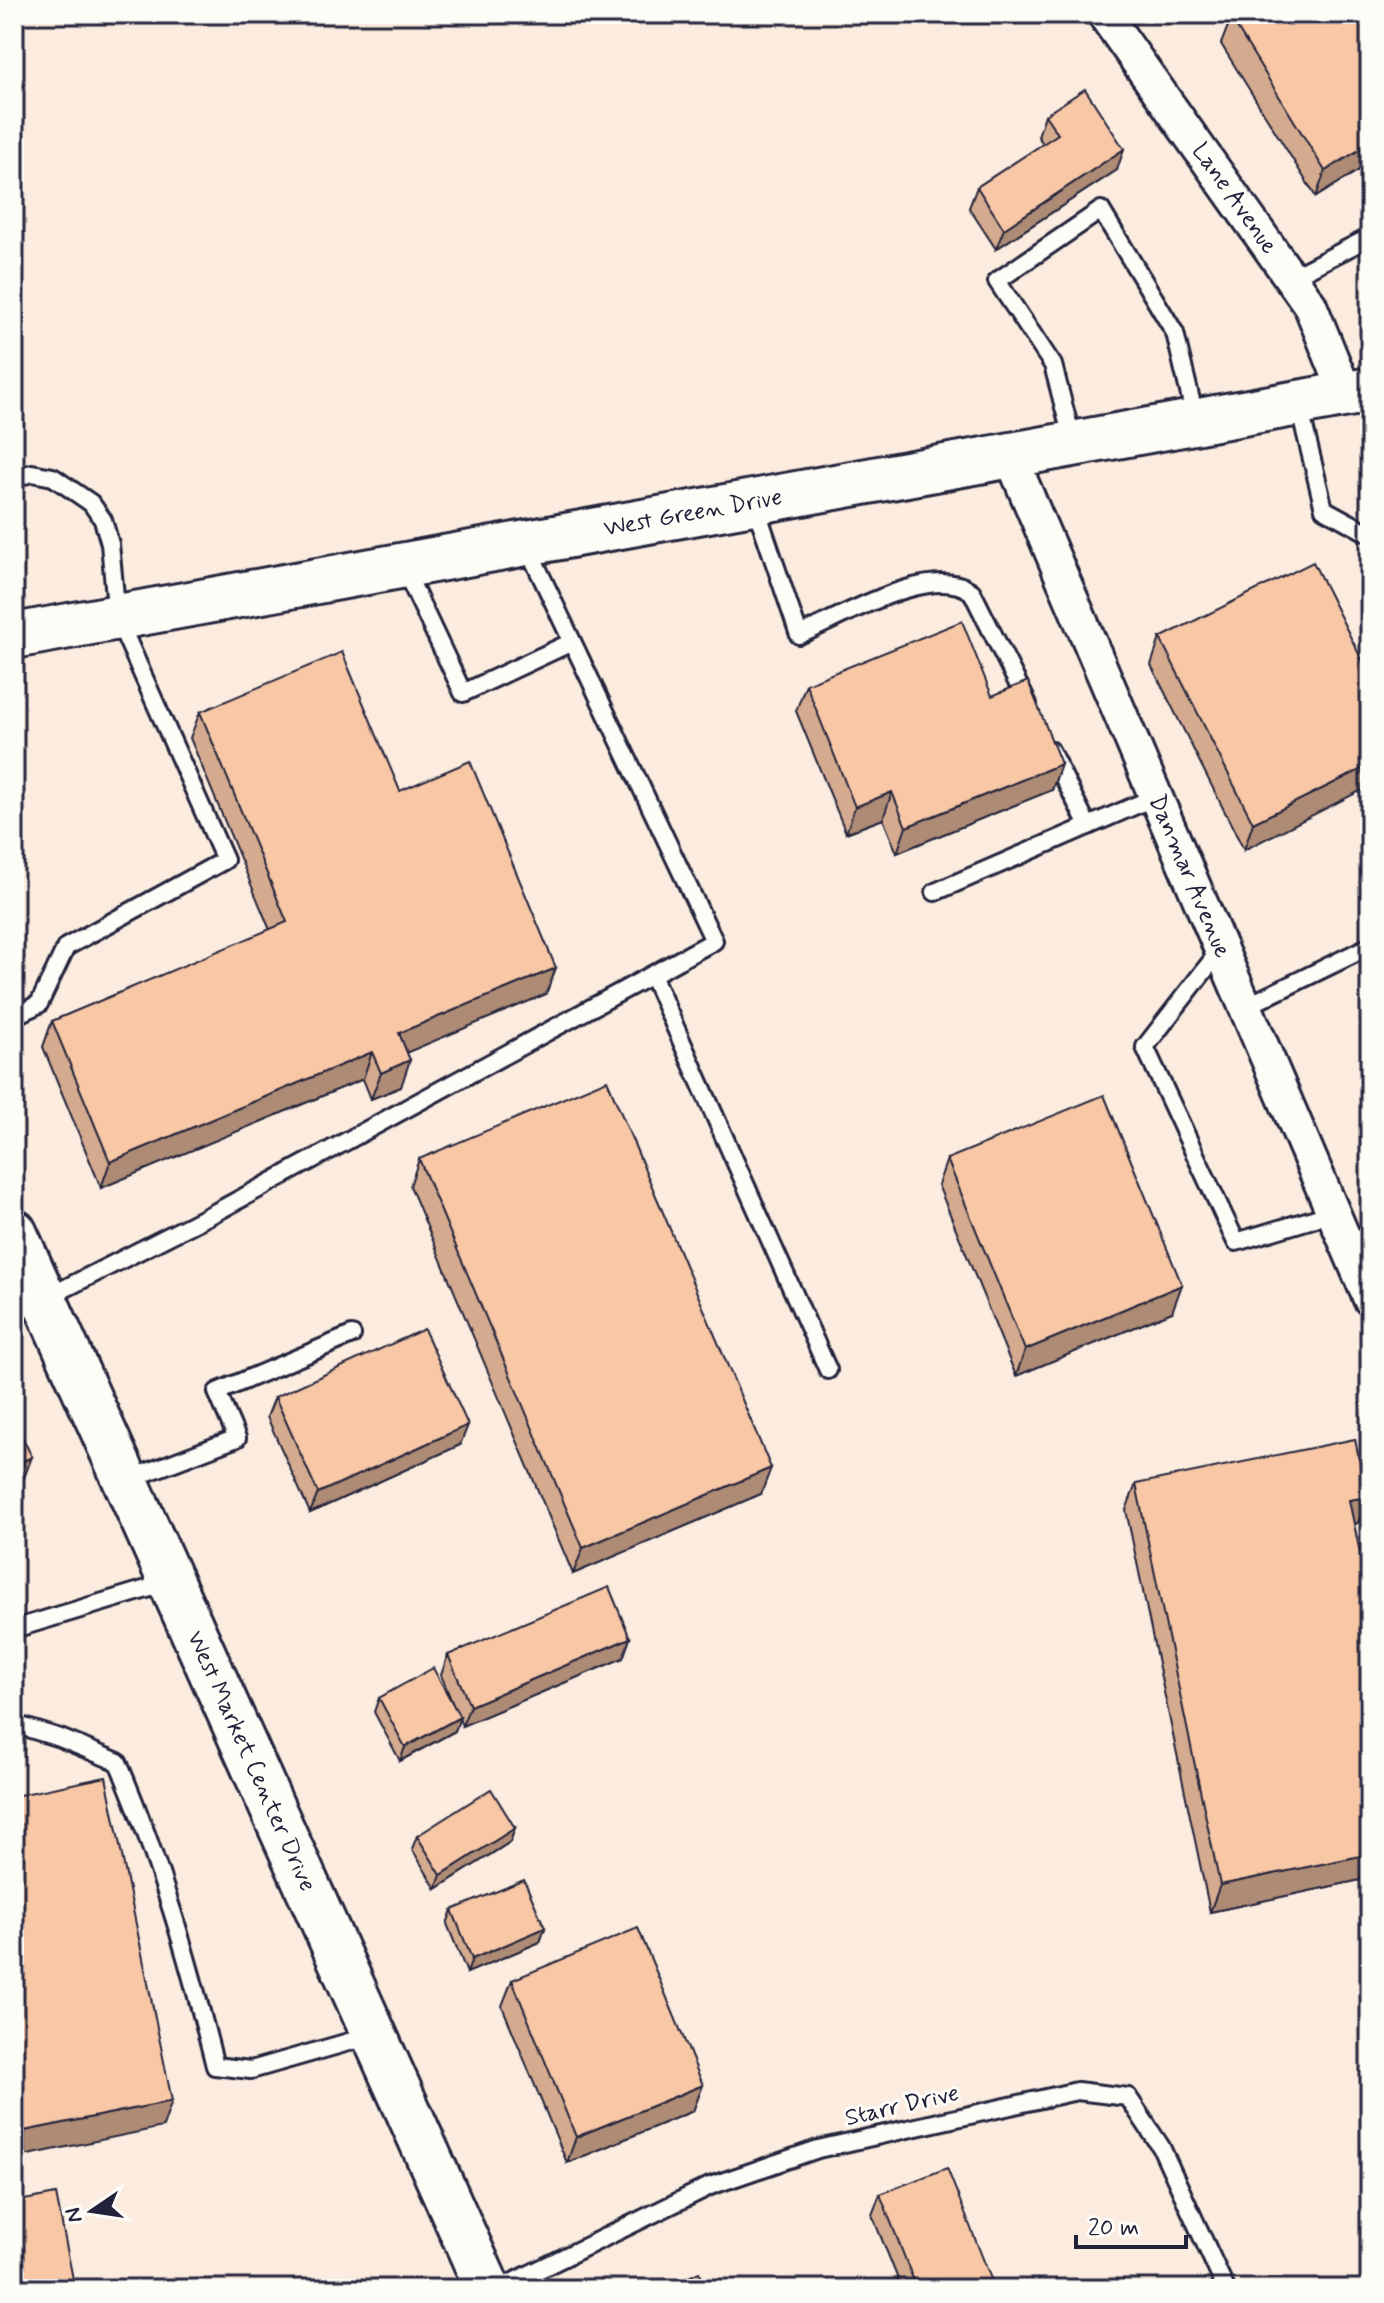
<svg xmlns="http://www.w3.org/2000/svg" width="1384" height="2303" font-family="Mynerve,sans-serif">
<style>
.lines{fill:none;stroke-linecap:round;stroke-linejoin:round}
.service-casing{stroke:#22223b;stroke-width:22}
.minor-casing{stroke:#22223b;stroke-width:38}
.secondary-casing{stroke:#22223b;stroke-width:50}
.service{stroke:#fdfcf7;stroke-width:16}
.minor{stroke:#fdfcf7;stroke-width:32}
.secondary{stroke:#fdfcf7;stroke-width:44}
.wall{fill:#d4ab8f;stroke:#22223b;stroke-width:2}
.shaded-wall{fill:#ad8b74;stroke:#22223b;stroke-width:2}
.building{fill:#f7c7a6;stroke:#22223b;stroke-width:2}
.labels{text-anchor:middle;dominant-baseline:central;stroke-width:6;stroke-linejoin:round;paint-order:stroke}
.street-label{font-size:24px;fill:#22223b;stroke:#fdfcf7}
</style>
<rect width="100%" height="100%" fill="#fbecdf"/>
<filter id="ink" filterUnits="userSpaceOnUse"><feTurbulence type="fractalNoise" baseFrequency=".0125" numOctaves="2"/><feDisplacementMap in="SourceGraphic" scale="16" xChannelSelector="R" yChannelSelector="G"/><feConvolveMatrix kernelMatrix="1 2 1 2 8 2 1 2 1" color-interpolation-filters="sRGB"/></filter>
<g filter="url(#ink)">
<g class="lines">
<!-- service casing -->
<g class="service-casing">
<g id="service">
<polyline points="1290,278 1370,237"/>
<polyline points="1299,406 1324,509 1370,534"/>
<polyline points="1073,442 1053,365 997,281 1101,210 1175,333 1196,421"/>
<polyline points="14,478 32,473 53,477 91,503 103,520 110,544 117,617 225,860 66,947 39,1004 14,1016"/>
<path d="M754 502 799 635C840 618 934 561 972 592L1028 704"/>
<polyline points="404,568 463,693 572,642"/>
<polyline points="1050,750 1088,826 1155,797"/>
<polyline points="935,892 1088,826"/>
<polyline points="1221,949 1145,1047 1236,1242 1333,1213"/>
<polyline points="652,975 828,1370"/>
<polyline points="1245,1007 1370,946"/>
<polyline points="46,1298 218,1211 714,941 526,544"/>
<polyline points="127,1480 237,1438 217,1392 352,1335"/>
<polyline points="14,1629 170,1582"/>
<path d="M14 1724 60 1738 118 1762C160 1861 189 1962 215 2066L251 2070 373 2035"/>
<polyline points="499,2289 710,2186 818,2149 1077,2091 1128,2097 1161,2147 1226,2289"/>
</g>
</g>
<!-- minor casing -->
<g class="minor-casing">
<g id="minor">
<path id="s1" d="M1104 14 1310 305 1346 394"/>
<path id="s2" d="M1010 455 1370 1299"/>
</g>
</g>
<!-- secondary casing -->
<g class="secondary-casing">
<g id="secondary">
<path id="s3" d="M14 636 1370 390"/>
<path id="s4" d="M14 1232 488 2289"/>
</g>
</g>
<!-- service -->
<use href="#service" class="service"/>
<!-- minor -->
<use href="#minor" class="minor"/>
<!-- secondary -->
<use href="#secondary" class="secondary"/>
</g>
<!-- wall -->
<g class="wall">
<polygon points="1231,18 1370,163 1316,197 1221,44"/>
<polygon points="1045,115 1117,170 996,249 969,208 977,187 1043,144 1038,136"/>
<polygon points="1160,638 1370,676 1244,850 1151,665"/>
<polygon points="806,684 992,696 1061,764 1052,790 897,853 883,819 846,833 796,711"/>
<polygon points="200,712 400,791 546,994 407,1052 401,1087 371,1099 363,1079 101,1188 43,1047 52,1021 270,930 190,738"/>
<polygon points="419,1159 761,1494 573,1574 410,1186"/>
<polygon points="947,1159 1172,1312 1016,1376 938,1185"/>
<polygon points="275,1397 460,1445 310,1513 267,1417"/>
<polygon points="1136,1484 1367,1497 1358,1523 1354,1524 1370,1601 1370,1878 1210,1912 1126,1510"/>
<polygon points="630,1638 623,1658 462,1726 459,1718 455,1731 400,1761 374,1712 379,1698 454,1707 441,1675 448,1655"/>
<polygon points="515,1828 510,1842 436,1889 412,1849 417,1836"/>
<polygon points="452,1910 545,1928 540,1942 467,1973 447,1924"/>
<polygon points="512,1980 703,2085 693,2111 567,2163 502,2006"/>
<polygon points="880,2194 995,2289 902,2289 872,2215"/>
</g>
<!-- shaded-wall -->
<g class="shaded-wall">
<polygon points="1370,143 1370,163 1316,197 1325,171"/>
<polygon points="1124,149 1117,170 996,249 1004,229"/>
<polygon points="1061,764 1052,790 897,853 906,827"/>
<polygon points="1370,765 1370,786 1244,850 1253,823"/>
<polygon points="892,792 883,819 846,833 855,807"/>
<polygon points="556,968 546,994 389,1060 399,1033"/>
<polygon points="372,1052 363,1079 101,1188 110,1162"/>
<polygon points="410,1060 401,1087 371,1099 381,1073"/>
<polygon points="1182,1285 1172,1312 1016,1376 1025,1350"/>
<polygon points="468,1425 460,1445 310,1513 318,1493"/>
<polygon points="32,1457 22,1483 14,1487 14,1465"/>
<polygon points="771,1468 761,1494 573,1574 583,1548"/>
<polygon points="1367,1497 1358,1523 1340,1527 1349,1500"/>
<polygon points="630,1638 623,1658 462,1726 470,1706"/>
<polygon points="460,1717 455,1731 400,1761 405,1747"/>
<polygon points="515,1828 510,1842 436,1889 441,1875"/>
<polygon points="1370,1854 1370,1878 1210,1912 1220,1885"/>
<polygon points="545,1928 540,1942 467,1973 472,1959"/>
<polygon points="703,2085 693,2111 567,2163 576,2137"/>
<polygon points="172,2101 163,2127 14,2158 14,2133"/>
</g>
<!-- building -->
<g class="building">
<polygon points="1237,14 1370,14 1370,143 1325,171 1231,18"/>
<polygon points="1085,89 1124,149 1004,229 977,187 1058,134 1045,115"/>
<polygon points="1313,562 1370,676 1370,765 1253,823 1160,638"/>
<polygon points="962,621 992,696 1028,681 1061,764 906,827 892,792 855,807 806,684"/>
<polygon points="342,652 400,791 470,761 556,968 399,1033 410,1060 381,1073 372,1052 110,1162 52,1021 287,922 200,712"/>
<polygon points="607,1080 771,1468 583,1548 419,1159"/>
<polygon points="1104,1095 1182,1285 1025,1350 947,1159"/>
<polygon points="424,1329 468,1425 318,1493 275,1397"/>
<polygon points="14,1420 32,1457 14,1465"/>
<polygon points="1355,1439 1367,1497 1349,1500 1370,1601 1370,1854 1220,1885 1136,1484"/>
<polygon points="609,1587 630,1638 470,1706 448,1655"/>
<polygon points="433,1668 460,1717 405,1747 379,1698"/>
<polygon points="106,1777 172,2101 14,2133 14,1796"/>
<polygon points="491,1789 515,1828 441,1875 417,1836"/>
<polygon points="524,1880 545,1928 472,1959 452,1910"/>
<polygon points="638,1928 703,2085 576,2137 512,1980"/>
<polygon points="947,2168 995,2289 917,2289 880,2194"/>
<polygon points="56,2194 75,2289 14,2289 14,2202"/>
<polygon points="699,2272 707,2289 664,2289"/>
</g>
</g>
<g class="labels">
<!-- street labels -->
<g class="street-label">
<text stroke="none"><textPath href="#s1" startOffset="226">Lane Avenue</textPath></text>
<text stroke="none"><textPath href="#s3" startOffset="690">West Green Drive</textPath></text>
<text stroke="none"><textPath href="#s2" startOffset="458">Danmar Avenue</textPath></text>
<text stroke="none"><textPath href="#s4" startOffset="580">West Market Center Drive</textPath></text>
<text transform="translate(902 2106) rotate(-13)">Starr Drive</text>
</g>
</g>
<!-- margin -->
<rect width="1384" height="2303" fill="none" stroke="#fdfcf7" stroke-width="48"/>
<rect x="24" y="24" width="1336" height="2255" fill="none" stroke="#22223b" stroke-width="3" filter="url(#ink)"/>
<!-- north arrow -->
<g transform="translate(92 2211) rotate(257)" stroke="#fdfcf7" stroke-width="6" paint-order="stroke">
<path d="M0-6L14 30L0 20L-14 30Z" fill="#22223b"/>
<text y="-12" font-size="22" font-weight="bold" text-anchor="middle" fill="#22223b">N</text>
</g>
<!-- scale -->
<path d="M1076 2235v12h110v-12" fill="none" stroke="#22223b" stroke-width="4"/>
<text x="1088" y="2235" font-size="24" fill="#22223b" stroke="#fdfcf7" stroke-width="6" paint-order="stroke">20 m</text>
</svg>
